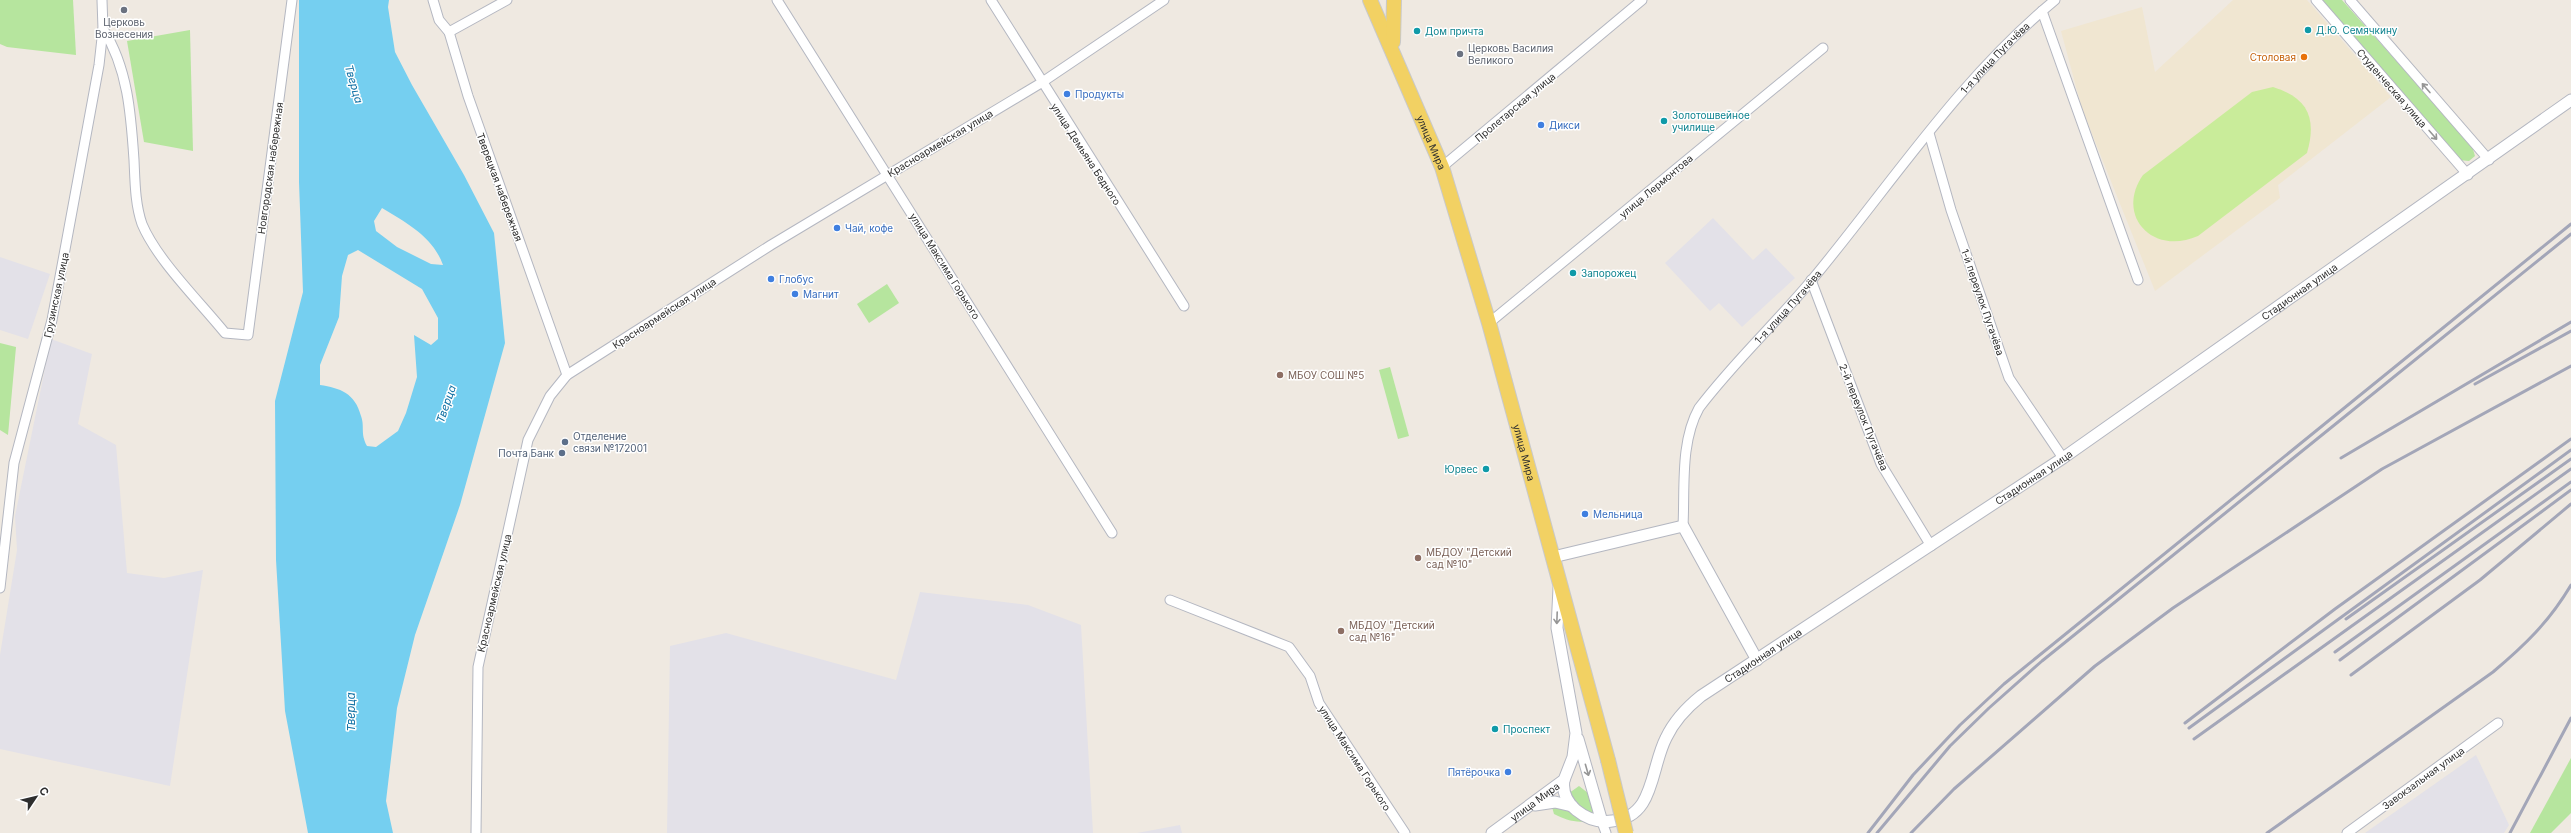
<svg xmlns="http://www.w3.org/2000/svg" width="2571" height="833" font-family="Inter,sans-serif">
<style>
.industrial{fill:#e3e1e8}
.education{fill:#f0e6d1}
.green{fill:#b6e59e}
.pitch{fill:#c9ec9a}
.water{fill:#75cff0;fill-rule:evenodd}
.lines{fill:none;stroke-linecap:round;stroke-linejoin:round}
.minor-casing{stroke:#b4b7c1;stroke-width:11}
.tertiary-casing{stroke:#b4b7c1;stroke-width:13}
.primary-casing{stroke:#c9c9c9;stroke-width:16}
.minor{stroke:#fff;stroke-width:9}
.tertiary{stroke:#fff;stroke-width:11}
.primary{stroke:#f2d163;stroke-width:14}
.rail{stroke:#a3a6b8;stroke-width:3}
.primary-bridge-casing{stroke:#c9c9c9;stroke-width:16;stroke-linecap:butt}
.primary-bridge{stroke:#f2d163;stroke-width:14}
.oneway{stroke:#969696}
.worship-dot{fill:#6b7280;stroke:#fff;stroke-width:1.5}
.culture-dot{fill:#0f9aa8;stroke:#fff;stroke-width:1.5}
.food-dot{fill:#e8710a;stroke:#fff;stroke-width:1.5}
.shop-dot{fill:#3f7fe0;stroke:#fff;stroke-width:1.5}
.education-dot{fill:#8d6e63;stroke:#fff;stroke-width:1.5}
.service-dot{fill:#5c6f8a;stroke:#fff;stroke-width:1.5}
.labels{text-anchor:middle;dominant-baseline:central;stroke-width:3;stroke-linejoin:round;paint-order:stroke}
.worship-label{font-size:10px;fill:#5b616d;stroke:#fff}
.culture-label{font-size:10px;fill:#0d838f;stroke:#fff;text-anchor:start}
.food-label{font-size:10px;fill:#c56008;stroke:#fff;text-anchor:end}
.street-label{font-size:10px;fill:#2e2e2e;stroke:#fff}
.shop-label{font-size:10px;fill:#366cbe;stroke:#fff;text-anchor:start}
.education-label{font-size:10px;fill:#785e54;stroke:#fff;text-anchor:start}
.service-label{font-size:10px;fill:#4e5e75;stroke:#fff;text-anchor:start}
.water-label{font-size:11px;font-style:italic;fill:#0d6fa3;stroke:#fff}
</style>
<rect width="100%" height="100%" fill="#efe9e1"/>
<!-- industrial -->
<g class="industrial">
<polygon points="1713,218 1753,260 1766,248 1795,278 1742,327 1719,303 1710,311 1665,263"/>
<polygon points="0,257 50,274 28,339 0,330"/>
<polygon points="51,339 92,354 78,424 116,445 127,573 164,578 203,570 170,786 0,749 0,655 17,550 15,516"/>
<polygon points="920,592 1028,605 1081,625 1093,833 667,833 670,646 726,633 896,680"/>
<polygon points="2476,755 2509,825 2504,833 2365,833"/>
<polygon points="1180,825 1182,833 1137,833"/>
</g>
<!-- education -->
<polygon class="education" points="2233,0 2307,0 2391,97 2278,185 2280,198 2155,291 2082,109 2061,31 2142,7 2155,72"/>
<!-- green -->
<g class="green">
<polygon points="0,0 73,0 76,55 7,47 0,44"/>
<polygon points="2319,0 2342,0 2472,146 2475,156 2469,161 2459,160"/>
<polygon points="190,30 193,151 144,142 127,41"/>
<polygon points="887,284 899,303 869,323 857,304"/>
<polygon points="0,343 16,347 8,435 0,430"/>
<polygon points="1390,367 1409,436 1398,439 1379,370"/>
<polygon points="2571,758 2571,813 2551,833 2530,833"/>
<path d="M1579 786 1588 793 1596 818C1582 825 1567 821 1554 814L1552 807 1555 803Z"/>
</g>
<!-- pitch -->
<path class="pitch" d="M2273 87C2308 98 2317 118 2307 153L2198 236C2152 256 2115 215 2143 175L2252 92Z"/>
<!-- water -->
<path class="water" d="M299 0H389L388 7 395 52 412 85 464 175 494 233 505 343 460 505 415 635 397 708 386 801 393 833H308L285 711 276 560 275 401 303 292 299 182ZM382 208C407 223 433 237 443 265L431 264 397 247 376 231 374 221ZM358 250 422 289 438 318V339L431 345 414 335 417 377 406 413 398 431 376 447 367 446C360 433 365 427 361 416 355 393 340 388 320 385V365L339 317 342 276 348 255Z"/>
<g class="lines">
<!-- minor casing -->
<g class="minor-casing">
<g id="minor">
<polyline points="433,0 439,20 449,32 468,96 567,375"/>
<polyline points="777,0 1112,533"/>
<polyline points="991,0 1184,306"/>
<polyline points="2316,0 2468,175"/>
<polyline points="2350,0 2489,160"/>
<polyline points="2042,11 2138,280"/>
<path d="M103 29C128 68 131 115 134 160 135 181 135 204 142 224 157 260 200 302 225 333L248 335 292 0"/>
<polyline points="449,32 507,0"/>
<polyline points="1929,133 1951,210 2009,378 2063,458"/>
<polyline points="1442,167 1642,0"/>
<polyline points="1811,280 1881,464 1931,546"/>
<polyline points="1489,323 1823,48"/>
<path id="s1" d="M1683 526C1685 488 1680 442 1699 408 1733 363 1775 324 1811 281 1890 186 1959 79 2055 0"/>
<polyline points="0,588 14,463 52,320 99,65 103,29 102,0"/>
<polyline points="1170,600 1289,647 1310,676 1319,703 1405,833"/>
<polyline points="1602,822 1606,833"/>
<polyline points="476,833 478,667 528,440 550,396 567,375 771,245 1041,83 1164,0"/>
<polyline points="2347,833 2498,723"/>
</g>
</g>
<!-- tertiary casing -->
<g class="tertiary-casing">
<g id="tertiary">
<polyline points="1553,557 1683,526 1757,660"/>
<polyline points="1578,739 1602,822"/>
<path id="s2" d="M1564 780C1562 792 1567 802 1576 810 1587 819 1598 823 1612 821 1655 817 1650 769 1666 738 1674 721 1686 708 1701 696L2063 458 2571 100"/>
<polyline points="1535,805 1555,802 1572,806"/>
<path id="s3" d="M1492 833 1564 780 1573 757 1576 733 1557 628 1559 588"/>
</g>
</g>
<!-- primary casing -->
<g class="primary-casing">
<g id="primary">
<path id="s4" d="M1370 0 1442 167 1489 323 1608 760"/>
<polyline points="1393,42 1394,0"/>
</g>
</g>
<!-- minor -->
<use href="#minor" class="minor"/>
<!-- tertiary -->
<use href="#tertiary" class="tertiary"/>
<!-- primary -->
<use href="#primary" class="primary"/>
<!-- rail -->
<g class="rail">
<polyline points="2475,384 2571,331"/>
<polyline points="2341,458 2571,322"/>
<polyline points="2346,619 2571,459"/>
<polyline points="2335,652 2571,482"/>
<polyline points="2340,660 2571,490"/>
<polyline points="2351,675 2480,580 2571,504"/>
<polyline points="2185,723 2335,609 2571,439"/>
<polyline points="2189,728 2571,450"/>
<polyline points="2194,739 2571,469"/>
<polyline points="1868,833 1913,775 1960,725 2004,684 2571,224"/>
<polyline points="1877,833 1950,746 1989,708 2042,661 2571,234"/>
<polyline points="1911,833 1954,789 2095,666 2173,608 2382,469 2571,366"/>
<path d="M2267 833 2493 672C2525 645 2549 622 2571 585"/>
<polyline points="2510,833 2571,718"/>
</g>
<!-- primary-bridge casing -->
<g class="primary-bridge-casing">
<polyline id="primary-bridge" points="1608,760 1626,833"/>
</g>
<!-- primary-bridge -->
<use href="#primary-bridge" class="primary-bridge"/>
</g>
<!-- one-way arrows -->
<defs><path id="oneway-shaft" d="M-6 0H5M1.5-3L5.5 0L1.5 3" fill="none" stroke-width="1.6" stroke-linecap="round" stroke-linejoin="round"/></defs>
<g class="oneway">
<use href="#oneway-shaft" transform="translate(2426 88) rotate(-131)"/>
<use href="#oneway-shaft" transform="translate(2433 135) rotate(49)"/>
<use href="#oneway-shaft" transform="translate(1557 618) rotate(92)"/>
<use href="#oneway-shaft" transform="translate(1587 770) rotate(74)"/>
</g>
<!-- markers -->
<g class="worship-dot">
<circle cx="124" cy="10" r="4"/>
<circle cx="1460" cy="54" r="4"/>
</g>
<g class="culture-dot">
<circle cx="2308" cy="30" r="4"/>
<circle cx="1417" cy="31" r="4"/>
<circle cx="1664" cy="121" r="4"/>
<circle cx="1573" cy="273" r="4"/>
<circle cx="1486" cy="469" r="4"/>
<circle cx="1495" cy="729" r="4"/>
</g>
<circle class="food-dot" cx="2304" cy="57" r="4"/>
<g class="shop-dot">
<circle cx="1067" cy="94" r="4"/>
<circle cx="1541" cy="125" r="4"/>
<circle cx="837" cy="228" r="4"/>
<circle cx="771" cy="279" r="4"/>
<circle cx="795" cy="294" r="4"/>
<circle cx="1585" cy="514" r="4"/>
<circle cx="1508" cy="772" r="4"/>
</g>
<g class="education-dot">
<circle cx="1280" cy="375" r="4"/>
<circle cx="1418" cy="558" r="4"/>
<circle cx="1341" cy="631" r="4"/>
</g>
<g class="service-dot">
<circle cx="565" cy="442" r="4"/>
<circle cx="562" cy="453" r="4"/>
</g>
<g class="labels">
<!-- worship labels -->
<g class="worship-label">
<text x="124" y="22">Церковь<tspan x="124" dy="12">Вознесения</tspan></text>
<text x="1468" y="48" text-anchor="start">Церковь Василия<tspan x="1468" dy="12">Великого</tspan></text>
</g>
<!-- culture labels -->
<g class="culture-label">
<text x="2316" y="30">Д.Ю. Семячкину</text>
<text x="1425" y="31">Дом причта</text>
<text x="1672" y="115">Золотошвейное<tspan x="1672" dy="12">училище</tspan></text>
<text x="1581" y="273">Запорожец</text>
<text x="1478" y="469" text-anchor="end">Юрвес</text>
<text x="1503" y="729">Проспект</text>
</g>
<!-- food labels -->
<g class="food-label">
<text x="2296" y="57">Столовая</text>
</g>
<!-- street labels -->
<g class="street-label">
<text stroke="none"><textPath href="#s1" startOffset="579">1-я улица Пугачёва</textPath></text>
<text transform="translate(2392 88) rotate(49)">Студенческая улица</text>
<text transform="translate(1515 107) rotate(-40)">Пролетарская улица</text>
<text stroke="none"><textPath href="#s4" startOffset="155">улица Мира</textPath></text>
<text transform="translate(940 143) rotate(-31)">Красноармейская улица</text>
<text transform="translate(1086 154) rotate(57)">улица Демьяна Бедного</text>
<text transform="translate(270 168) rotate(-82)">Новгородская набережная</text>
<text transform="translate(1656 186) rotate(-40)">улица Лермонтова</text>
<text transform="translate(500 187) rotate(70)">Тверецкая набережная</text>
<text transform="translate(945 266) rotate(58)">улица Максима Горького</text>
<text stroke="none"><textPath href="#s2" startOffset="956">Стадионная улица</textPath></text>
<text transform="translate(56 295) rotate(-78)">Грузинская улица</text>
<text transform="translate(1983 302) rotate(71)">1-й переулок Пугачёва</text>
<text stroke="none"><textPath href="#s1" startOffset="255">1-я улица Пугачёва</textPath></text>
<text transform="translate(664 313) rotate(-33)">Красноармейская улица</text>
<text transform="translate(1864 417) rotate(68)">2-й переулок Пугачёва</text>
<text stroke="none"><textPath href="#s4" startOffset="479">улица Мира</textPath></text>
<text stroke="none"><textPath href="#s2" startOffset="632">Стадионная улица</textPath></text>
<text transform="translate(494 593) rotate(-77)">Красноармейская улица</text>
<text stroke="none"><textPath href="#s2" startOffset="308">Стадионная улица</textPath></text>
<text transform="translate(1355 758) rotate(57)">улица Максима Горького</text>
<text transform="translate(2423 778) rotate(-36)">Завокзальная улица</text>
<text stroke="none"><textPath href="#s3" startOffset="53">улица Мира</textPath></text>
</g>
<!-- shop labels -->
<g class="shop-label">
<text x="1075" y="94">Продукты</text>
<text x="1549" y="125">Дикси</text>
<text x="845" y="228">Чай, кофе</text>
<text x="779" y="279">Глобус</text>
<text x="803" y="294">Магнит</text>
<text x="1593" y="514">Мельница</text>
<text x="1500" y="772" text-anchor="end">Пятёрочка</text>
</g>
<!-- education labels -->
<g class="education-label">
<text x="1288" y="375">МБОУ СОШ №5</text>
<text x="1426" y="552">МБДОУ "Детский<tspan x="1426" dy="12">сад №10"</tspan></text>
<text x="1349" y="625">МБДОУ "Детский<tspan x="1349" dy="12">сад №16"</tspan></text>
</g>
<!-- service labels -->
<g class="service-label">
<text x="573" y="436">Отделение<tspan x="573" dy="12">связи №172001</tspan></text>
<text x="554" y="453" text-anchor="end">Почта Банк</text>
</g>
<!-- water labels -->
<g class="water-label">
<text transform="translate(354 84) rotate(74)">Тверца</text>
<text transform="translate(446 404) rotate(-71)">Тверца</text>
<text transform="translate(351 712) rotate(-90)">Тверца</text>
</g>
</g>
<!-- north arrow -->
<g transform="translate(36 797) rotate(55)" stroke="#ffffff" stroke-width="3" paint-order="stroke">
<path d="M0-3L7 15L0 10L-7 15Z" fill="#2e2e2e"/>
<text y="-6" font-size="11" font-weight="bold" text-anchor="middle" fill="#2e2e2e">С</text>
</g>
</svg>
